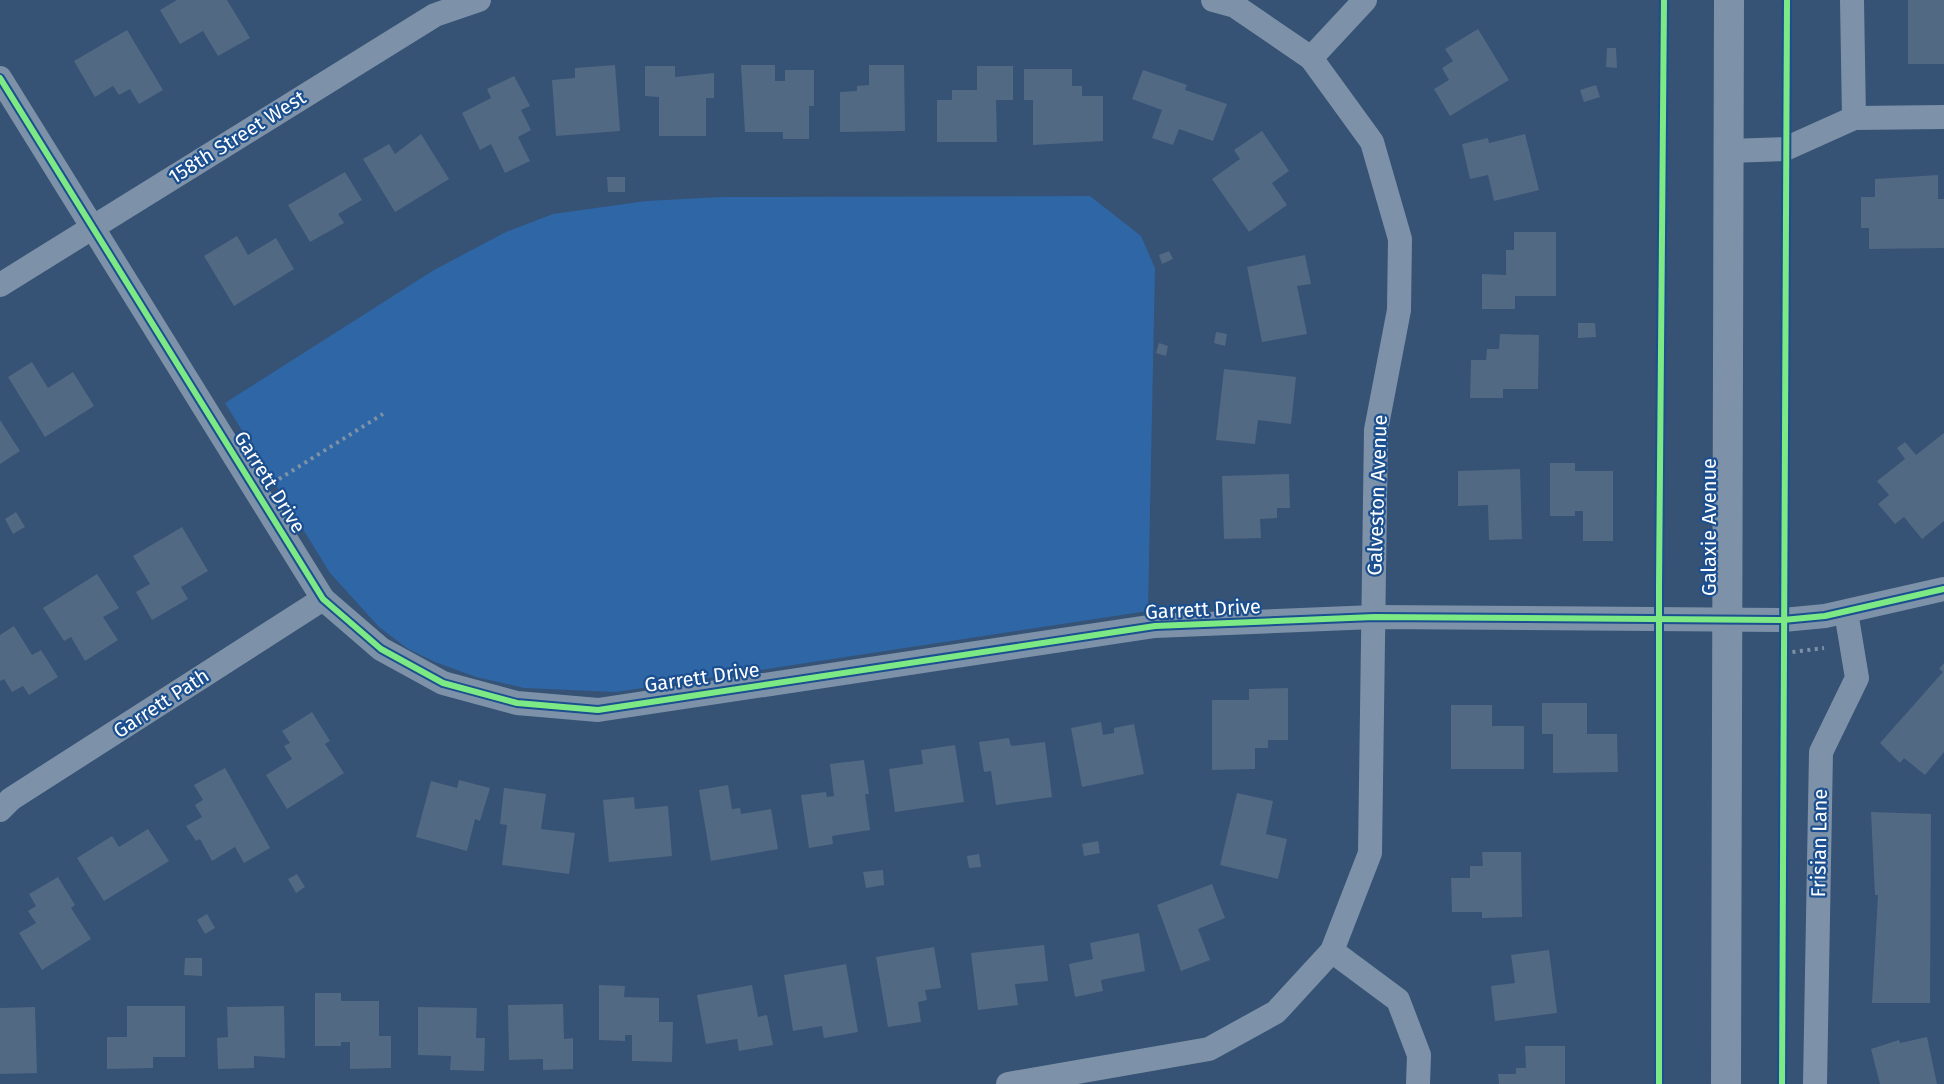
<svg xmlns="http://www.w3.org/2000/svg" width="1944" height="1084" font-family="'Fira Sans',sans-serif">
<style>
.green{fill:#2f66a5}
.building{fill:#526984}
.lines{fill:none;stroke-linecap:round;stroke-linejoin:round}
.path{stroke:#7d92a8;stroke-width:4;stroke-dasharray:3 4.5;stroke-linecap:butt}
.minor{stroke:#7d92a8;stroke-width:24}
.tertiary{stroke:#7d92a8;stroke-width:30}
.cycleway-casing{stroke:#1b4f8f;stroke-width:10}
.cycleway{stroke:#7ce984;stroke-width:6}
.labels{text-anchor:middle;dominant-baseline:central;stroke-width:4.5;stroke-linejoin:round;paint-order:stroke}
.street-label{font-size:20px;fill:#fff;stroke:#1b4f8f}
</style>
<rect width="100%" height="100%" fill="#365274"/>
<!-- green -->
<polygon class="green" points="1090,196 1141,236 1155,268 1148,611 616,692 524,688 476,677 435,662 408,649 379,627 330,573 225,403 434,270 506,232 553,214 646,201 722,197"/>
<!-- building -->
<g class="building">
<polygon points="177,0 227,0 250,38 218,56 203,31 180,44 160,10"/>
<rect x="1908" y="0" width="36" height="64"/>
<polygon points="1478,29 1509,80 1450,116 1434,89 1449,80 1442,68 1453,61 1445,49"/>
<polygon points="127,30 163,90 139,104 130,89 119,95 113,86 95,97 74,61"/>
<polygon points="1607,48 1616,48 1617,68 1606,67"/>
<polygon points="615,65 620,131 556,136 552,80 575,78 575,68"/>
<polygon points="741,65 775,65 775,81 785,81 785,70 814,70 814,106 809,106 809,139 783,139 783,132 745,132"/>
<polygon points="869,65 904,65 905,131 840,132 840,92 857,91 857,86 869,85"/>
<polygon points="645,66 675,66 675,77 714,73 714,98 706,98 706,136 659,136 659,97 645,96"/>
<polygon points="977,66 1013,66 1013,100 996,100 997,142 937,142 937,100 952,100 952,90 977,90"/>
<polygon points="1024,69 1072,69 1072,86 1082,86 1082,96 1103,96 1103,141 1033,145 1033,100 1024,100"/>
<polygon points="1143,70 1187,85 1185,90 1227,104 1213,141 1179,129 1173,145 1152,138 1162,110 1132,99"/>
<polygon points="514,76 530,106 521,110 531,130 518,137 530,161 505,173 491,144 480,150 462,113 491,98 487,89"/>
<polygon points="1596,85 1600,97 1584,102 1580,90"/>
<polygon points="1262,131 1289,171 1272,183 1287,205 1249,232 1212,179 1240,159 1234,150"/>
<polygon points="421,134 449,179 395,212 363,159 389,144 395,154"/>
<polygon points="1525,134 1539,190 1494,201 1488,175 1470,179 1462,144 1488,138 1489,143"/>
<polygon points="345,172 362,200 338,214 344,223 310,242 288,205"/>
<polygon points="1938,175 1938,199 1944,199 1944,248 1869,249 1869,228 1861,228 1861,197 1875,197 1875,179"/>
<polygon points="607,177 625,177 625,192 608,192"/>
<polygon points="1514,232 1556,232 1556,296 1515,296 1515,309 1482,309 1482,274 1506,275 1506,250 1514,250"/>
<polygon points="237,236 248,255 276,238 294,269 234,306 204,256"/>
<polygon points="1169,251 1173,259 1162,264 1159,255"/>
<polygon points="1305,255 1311,284 1297,286 1307,334 1262,342 1247,267"/>
<polygon points="1578,323 1595,323 1596,337 1578,338"/>
<polygon points="1216,332 1227,334 1225,346 1214,343"/>
<polygon points="1500,334 1539,335 1538,389 1503,389 1503,398 1470,398 1471,360 1486,360 1487,349 1499,349"/>
<polygon points="1159,343 1168,346 1166,356 1156,353"/>
<polygon points="32,362 48,388 73,372 94,406 45,437 8,377"/>
<polygon points="1224,369 1296,377 1291,424 1258,420 1255,444 1216,440"/>
<polygon points="0,420 20,451 0,464"/>
<polygon points="1944,433 1944,521 1922,539 1904,517 1895,524 1878,504 1889,495 1877,481 1905,459 1897,448 1905,442 1916,455"/>
<polygon points="1550,463 1575,463 1575,471 1613,471 1613,541 1583,541 1583,511 1575,511 1575,516 1550,516"/>
<polygon points="1520,469 1522,539 1489,540 1488,505 1458,506 1458,471"/>
<polygon points="1289,474 1290,508 1277,508 1277,518 1260,519 1261,538 1224,539 1222,476"/>
<polygon points="16,512 25,527 13,534 5,519"/>
<polygon points="182,527 208,571 181,587 188,599 152,620 136,592 150,584 133,556"/>
<polygon points="97,574 119,608 103,617 118,640 85,661 71,637 64,641 43,608"/>
<polygon points="14,626 32,655 41,650 58,677 29,695 23,686 12,692 4,679 0,681 0,635"/>
<polygon points="1944,663 1944,752 1925,775 1904,758 1900,763 1880,743 1943,672 1939,669"/>
<polygon points="1288,688 1288,740 1268,740 1268,748 1255,748 1255,769 1212,770 1212,700 1249,700 1249,689"/>
<polygon points="1542,703 1587,703 1587,734 1617,734 1618,772 1553,773 1553,734 1542,734"/>
<polygon points="1451,705 1492,705 1492,726 1524,726 1524,769 1451,769"/>
<polygon points="312,712 330,741 325,744 344,773 287,809 266,775 292,759 284,746 290,743 282,731"/>
<polygon points="1101,722 1103,735 1114,733 1114,728 1134,724 1144,774 1082,787 1071,728"/>
<polygon points="1009,738 1011,746 1045,742 1052,797 996,805 991,771 984,772 979,742"/>
<polygon points="955,745 964,802 895,812 889,769 923,764 921,750"/>
<polygon points="864,760 869,794 865,794 870,830 832,836 833,844 809,848 801,795 826,792 827,797 834,796 830,764"/>
<polygon points="225,768 270,848 244,863 235,847 212,861 200,839 196,841 186,826 202,817 195,805 203,800 194,785"/>
<polygon points="459,780 490,788 480,821 475,819 467,851 416,837 431,781 457,788"/>
<polygon points="728,785 732,809 740,808 741,814 771,809 778,849 711,861 699,790"/>
<polygon points="504,788 546,794 541,829 575,833 569,874 502,865 507,825 500,824"/>
<polygon points="1237,793 1273,801 1266,834 1287,839 1278,879 1220,865"/>
<polygon points="634,797 635,809 668,806 672,856 609,862 603,800"/>
<polygon points="1871,812 1931,814 1930,1003 1872,1003 1878,895 1875,895"/>
<polygon points="148,829 169,861 104,901 77,858 112,836 119,847"/>
<polygon points="1098,841 1100,853 1084,856 1082,844"/>
<polygon points="1482,852 1521,852 1522,917 1482,918 1482,912 1452,912 1451,878 1470,878 1470,866 1483,866"/>
<polygon points="979,854 981,867 969,868 967,856"/>
<polygon points="883,870 884,885 866,888 863,872"/>
<polygon points="297,874 305,887 296,893 288,879"/>
<polygon points="58,877 75,905 71,908 91,939 42,970 19,933 36,923 28,911 36,906 29,894"/>
<polygon points="1212,884 1225,918 1198,929 1210,960 1181,971 1157,905"/>
<polygon points="207,914 215,928 205,934 197,920"/>
<polygon points="1139,933 1145,971 1101,980 1103,991 1075,997 1069,964 1093,959 1090,943"/>
<polygon points="1044,945 1048,981 1015,984 1018,1005 978,1010 971,953"/>
<polygon points="934,947 941,988 925,990 927,1000 918,1002 921,1022 888,1027 876,957"/>
<polygon points="1549,950 1557,1013 1495,1021 1491,986 1515,983 1511,955"/>
<polygon points="185,958 202,958 202,976 184,975"/>
<polygon points="846,964 858,1032 824,1038 822,1026 793,1031 784,975"/>
<polygon points="599,985 625,986 624,997 659,998 659,1022 673,1022 672,1062 632,1061 632,1035 625,1035 625,1041 599,1040"/>
<polygon points="752,985 758,1017 767,1015 773,1045 739,1051 737,1039 706,1044 697,995"/>
<polygon points="315,993 341,993 341,1001 379,1001 379,1036 391,1036 391,1068 350,1069 350,1042 341,1042 341,1046 315,1046"/>
<polygon points="563,1004 564,1039 573,1038 573,1069 543,1070 543,1059 509,1060 508,1005"/>
<polygon points="127,1006 185,1006 185,1057 153,1057 153,1068 107,1069 107,1037 127,1037"/>
<polygon points="284,1006 285,1058 254,1056 254,1068 218,1069 217,1038 228,1037 227,1007"/>
<polygon points="35,1007 37,1073 0,1074 0,1008"/>
<polygon points="418,1007 477,1008 476,1038 485,1038 484,1071 450,1070 451,1056 418,1055"/>
<polygon points="1927,1037 1937,1084 1880,1084 1871,1049 1899,1040 1900,1043"/>
<polygon points="1525,1046 1565,1046 1565,1084 1499,1084 1498,1074 1516,1074 1516,1068 1526,1068"/>
</g>
<g class="lines">
<!-- path -->
<g class="path">
<polyline points="279,479 383,414"/>
<polyline points="1785,653 1824,648"/>
</g>
<!-- minor -->
<g class="minor">
<polyline points="1852,0 1854,118"/>
<polyline points="1311,58 1365,0"/>
<polyline points="0,78 323,599 381,649 443,683 517,703 598,710 1155,626 1374,617 1783,620 1825,616 1944,589"/>
<polyline points="1728,151 1785,149 1854,118 1944,117"/>
<polyline points="0,285 435,15 479,0"/>
<polyline points="0,810 11,799 323,599"/>
<polyline points="1332,951 1398,1000 1419,1055 1418,1084"/>
<polyline points="1008,1084 1209,1049 1276,1012 1332,951 1370,853 1376,430 1399,310 1400,239 1372,142 1311,58 1235,6 1213,0"/>
<polyline points="1815,1084 1821,752 1857,678 1846,612"/>
</g>
<!-- tertiary -->
<polyline class="tertiary" points="1726,1084 1729,0"/>
<!-- cycleway casing -->
<g class="cycleway-casing">
<g id="cycleway">
<polyline points="0,78 323,599 381,649 443,683 517,703 598,710 1155,626 1374,617 1783,620 1825,616 1944,589"/>
<polyline points="1659,1084 1659,585 1664,0"/>
<polyline points="1782,1084 1787,0"/>
</g>
</g>
<!-- cycleway -->
<use href="#cycleway" class="cycleway"/>
</g>
<g class="labels">
<!-- street labels -->
<g class="street-label">
<text transform="translate(237 137) rotate(-32)">158th Street West</text>
<text transform="translate(270 482) rotate(58)">Garrett Drive</text>
<text transform="translate(1377 495) rotate(-88)">Galveston Avenue</text>
<text transform="translate(1709 527) rotate(-90)">Galaxie Avenue</text>
<text transform="translate(1203 609) rotate(-3)">Garrett Drive</text>
<text transform="translate(702 677) rotate(-8)">Garrett Drive</text>
<text transform="translate(161 703) rotate(-33)">Garrett Path</text>
<text transform="translate(1819 843) rotate(-89)">Frisian Lane</text>
</g>
</g>
</svg>
